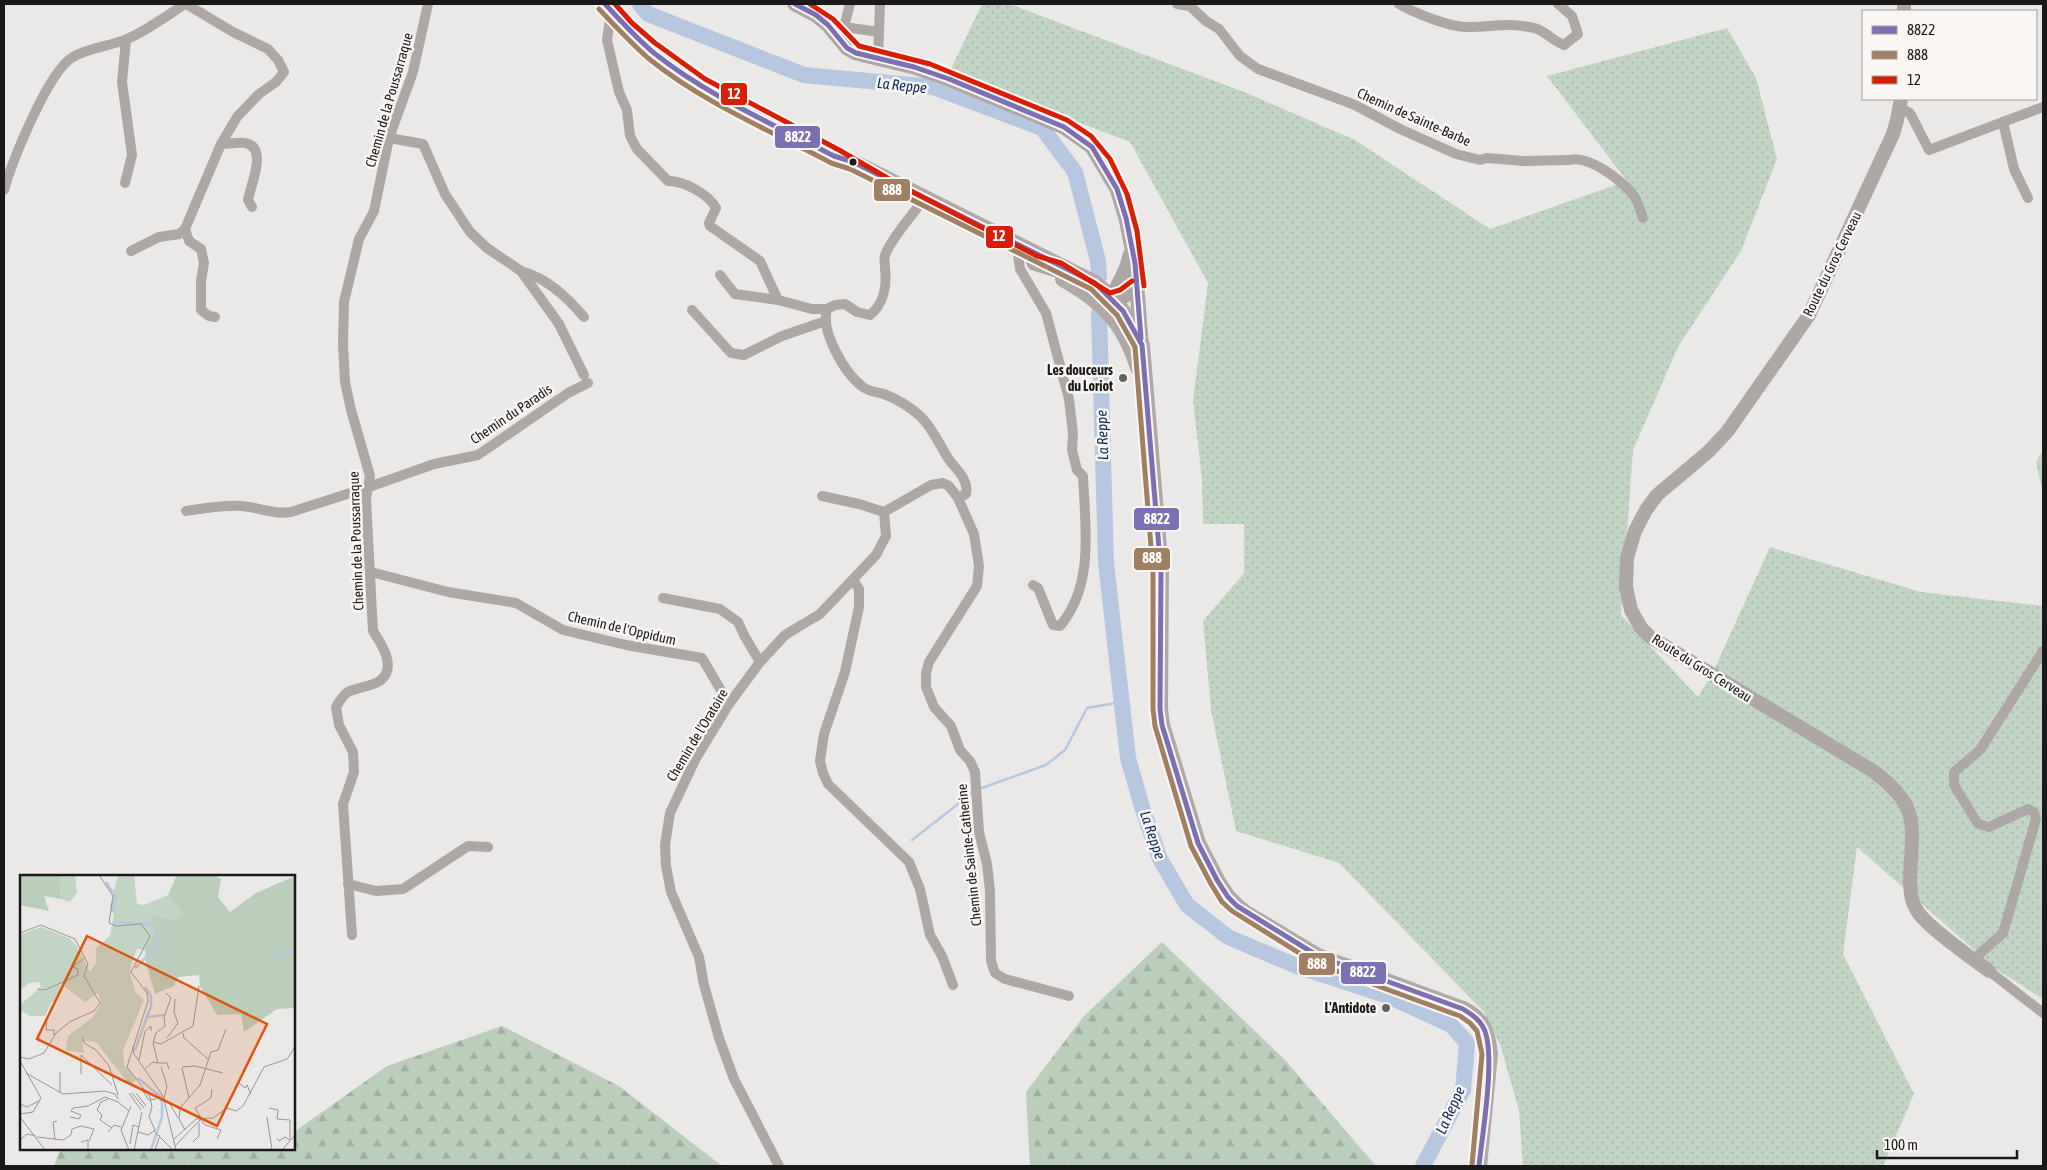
<svg xmlns="http://www.w3.org/2000/svg" width="2047" height="1170" font-family="'Asap Condensed',sans-serif">
<style>
.grass{fill:url(#grass-dots)}
.forest{fill:url(#forest-firs)}
.lines{fill:none;stroke-linecap:round;stroke-linejoin:round}
.stream{stroke:#b7c7e0;stroke-width:2.5}
.river{stroke:#b7c7e0;stroke-width:16}
.minor{stroke:#ada8a6;stroke-width:10}
.tertiary{stroke:#ada8a6;stroke-width:14}
.secondary{stroke:#aca7a4;stroke-width:15}
.primary{stroke:#b0a9a7;stroke-width:16}
.bus-1-casing{stroke:#f9f6f4;stroke-width:9}
.bus-2-casing{stroke:#f9f6f4;stroke-width:9}
.bus-3-casing{stroke:#f9f6f4;stroke-width:9}
.bus-1{stroke:#7c6fb2;stroke-width:5}
.bus-2{stroke:#a07f62;stroke-width:5}
.bus-3{stroke:#d81e05;stroke-width:5}
.bus-dot{fill:#1a1919;stroke:#f9f6f4;stroke-width:2}
.poi-dot{fill:#636261;stroke:#f9f6f4;stroke-width:2}
.labels{text-anchor:middle;dominant-baseline:central;stroke-width:5;stroke-linejoin:round;paint-order:stroke}
.street-label{font-size:14px;fill:#1a1919;stroke:#f9f6f4}
.poi-label{font-size:14px;font-weight:bold;fill:#1a1919;stroke:#f9f6f4;text-anchor:end}
.water-label{font-size:15px;font-style:italic;fill:#0f2957;stroke:#f9f6f4}
.inset-river{fill:none;stroke:#b7c7e0;stroke-width:2.5}
.inset-road{fill:none;stroke:#979695;stroke-width:1}
.view{fill:#de560d;fill-opacity:0.15;stroke:#de560d;stroke-width:2.5}
.inset-edge{fill:none;stroke:#1a1919;stroke-width:2.5}
.line-badge{stroke:#f9f6f4;stroke-width:2}
.badge-label{font-size:14px;text-anchor:middle;font-weight:bold;fill:#fff}
</style>
<defs>
<pattern id="grass-dots" width="8" height="8" patternUnits="userSpaceOnUse" patternTransform="scale(1.25)"><rect width="8" height="8" fill="#c2d4c3"/><path d="M2 2h.1M6 6h.1" fill="none" stroke="#a6b5a7" stroke-width="1.8" stroke-linecap="round"/></pattern>
<pattern id="forest-firs" width="22" height="20" patternUnits="userSpaceOnUse" patternTransform="scale(1.25)"><rect width="22" height="20" fill="#bbcdbb"/><path d="M5 1l3.5 6h-7zM16 11l3.5 6h-7z" fill="#a0afa0"/></pattern>
</defs>
<rect width="100%" height="100%" fill="#ebe9e8"/>
<!-- grass -->
<g class="grass">
<polygon points="982,4 1009,4 1244,92 1355,140 1490,229 1627,181 1547,76 1727,28 1756,78 1777,159 1741,251 1678,347 1633,450 1621,615 1698,697 1713,672 1770,547 1921,592 2043,606 2043,999 1996,969 1857,847 1843,954 1914,1094 1883,1166 1523,1166 1519,1111 1501,1047 1484,1012 1339,863 1236,831 1211,710 1203,621 1244,573 1244,524 1203,524 1202,479 1193,401 1208,283 1130,142 949,73"/>
<polygon points="2043,450 2043,493 2036,462"/>
</g>
<!-- forest -->
<g class="forest">
<polygon points="1162,942 1285,1060 1376,1166 1030,1166 1026,1092 1084,1016"/>
<polygon points="502,1026 619,1086 722,1166 54,1166 60,1149 294,1149 294,1132 387,1066"/>
</g>
<g class="lines">
<!-- stream -->
<g class="stream">
<polyline points="979,789 1046,765 1065,750 1087,708 1122,702"/>
<polyline points="912,840 972,793"/>
</g>
<!-- river -->
<g class="river">
<polyline points="640,4 648,14 804,75 933,87 1042,128 1075,172 1098,261 1099,276"/>
<polyline points="1099,313 1106,563 1128,758 1142,807 1160,859 1187,905 1228,937 1299,967 1388,996 1451,1025 1467,1043 1463,1090 1423,1166"/>
</g>
<!-- minor -->
<g class="minor">
<polyline points="186,4 233,32 268,49 278,60 284,72 276,82 259,94 237,117 221,144 185,229 189,241 201,249 204,263 201,281 201,310 209,316 215,317"/>
<path d="M1177 4 1190 6 1206 21 1219 29 1240 56 1258 69 1355 105 1400 129 1456 154 1480 160 1487 158 1523 161 1569 160C1589 155 1619 179 1632 193 1638 200 1640 210 1643 218"/>
<path d="M1399 4C1414 13 1452 28 1468 27 1493 27 1508 22 1534 28 1544 30 1553 41 1564 45L1578 34 1572 16 1558 4"/>
<path d="M611 12 607 40 619 92 627 110 630 136 637 149 668 181C685 181 708 194 716 208L709 223 710 226 760 261 778 300"/>
<polyline points="844,27 879,32"/>
<polyline points="840,30 844,27 850,4"/>
<polyline points="878,59 880,4"/>
<polyline points="1900,108 1910,113 1929,150 2003,122 2014,169 2028,198"/>
<polyline points="2003,122 2043,107"/>
<polyline points="389,138 423,144 445,194 470,232 487,248 521,271 559,324 584,375"/>
<path d="M221 144C227 144 240 142 245 143 269 147 250 186 248 200L252 207"/>
<polyline points="125,183 132,155 122,82 126,40"/>
<path d="M4 190C12 162 48 71 73 57 87 48 111 46 127 39 148 30 166 16 185 4"/>
<path d="M920 204C910 218 892 238 886 253 883 258 885 262 885 268 887 285 884 304 870 315L857 312 845 304 835 305 827 309C820 331 845 374 863 387 870 392 877 392 884 394 897 399 910 407 920 416 934 429 940 447 950 461 958 471 969 481 966 494L958 498"/>
<polyline points="131,251 159,237 179,234 185,229"/>
<path d="M1018 254 1020 269 1046 313 1069 399 1073 433 1072 450 1077 470 1083 476C1085 525 1095 585 1060 626L1053 625 1038 588 1033 585"/>
<path d="M521 271C547 278 567 297 584 317"/>
<polyline points="720,275 735,294 778,300 812,309 827,309"/>
<polyline points="692,310 731,353 744,355 782,336 826,321"/>
<polyline points="822,496 859,504 884,512"/>
<path d="M186 511C205 508 223 505 241 506 258 507 274 515 291 512L369 487 434 464 478 455 568 393 588 383"/>
<polyline points="371,572 448,592 516,603 563,630 626,645 702,658 729,704"/>
<polyline points="853,580 859,589 859,607 845,672 824,734 820,761 823,773 828,784 909,862 920,889 930,935 942,956 953,985"/>
<polyline points="663,598 720,609 738,622 745,637 760,662"/>
<polyline points="348,884 376,891 403,889 468,846 488,847"/>
<path d="M352 935 343 804 354 772 353 752 339 725 336 707C339 702 343 695 348 692 358 687 372 687 381 680 397 667 381 643 373 631L366 499 370 476 351 410 345 382 343 345 344 302 359 239 374 211 389 138 413 72 428 4"/>
<polyline points="1974,959 2003,933 2036,819 2034,812 2028,809 1989,827 1978,824 1954,785 1954,772 1980,750 2043,651"/>
<polyline points="1989,971 2043,1013"/>
<polyline points="779,1166 734,1079 719,1038 704,985 699,957 671,892 666,866 665,845 670,813 695,760 729,704 760,662 785,635 820,614 876,555 886,536 884,512 931,485 943,483 949,486 958,498 974,534 979,566 977,586 929,662 926,673 926,687 934,707 951,726 960,750 970,761 975,772 979,832 987,864 990,891 991,961 995,973 1005,979 1069,996"/>
</g>
<!-- tertiary -->
<g class="tertiary">
<polyline points="1904,11 1904,4"/>
<path d="M1901 99 1897 120 1893 134 1809 315 1727 432 1708 452 1657 495 1646 510 1635 531 1627 558 1626 587 1631 610 1641 628 1650 637 1873 771C1919 805 1913 822 1910 875 1910 886 1910 899 1916 909 1925 926 1972 958 1989 971"/>
</g>
<!-- secondary -->
<g class="secondary">
<polyline points="795,4 816,15 828,25 847,48 856,53 914,67 949,79 1064,127 1092,147 1117,189 1126,218 1135,263 1141,341"/>
<polyline points="1034,263 1060,271"/>
<path d="M1103 298C1116 304 1126 295 1137 287"/>
<path d="M1110 305C1113 288 1127 276 1130 255"/>
</g>
<!-- primary -->
<g class="primary">
<path d="M605 4C634 40 673 71 713 94 756 118 802 135 842 162"/>
<path d="M834 156 853 162 1095 283C1117 300 1131 319 1142 345L1161 572 1160 709 1162 725 1198 843 1217 880 1228 897 1237 906 1246 913 1318 956 1463 1009C1483 1019 1488 1032 1490 1054L1479 1166"/>
<path d="M1063 279C1103 302 1124 322 1138 368"/>
</g>
<!-- bus-1 casing -->
<g class="bus-1-casing">
<g id="bus-1">
<path d="M605 4C621 21 636 38 654 53 708 96 773 124 834 156L853 162 1095 283 1123 311 1142 345 1161 572 1160 709 1162 725 1198 843 1217 880 1228 897 1237 906 1318 956 1463 1009C1471 1014 1479 1019 1483 1027 1497 1051 1482 1135 1479 1166"/>
<polyline points="795,4 816,15 828,25 847,48 856,53 914,67 949,79 1064,127 1092,147 1117,189 1126,218 1135,263 1141,338"/>
</g>
</g>
<!-- bus-2 casing -->
<g class="bus-2-casing">
<path id="bus-2" d="M599 9C615 26 631 43 648 58 702 102 769 130 831 163L850 169 1091 289 1117 315 1135 347 1153 572V709L1155 726 1191 846 1211 884 1222 902 1232 911 1315 963 1460 1016 1470 1023 1477 1031 1482 1054 1472 1165"/>
</g>
<!-- bus-3 casing -->
<g class="bus-3-casing">
<g id="bus-3">
<polyline points="615,4 632,23 655,43 705,79 839,150 903,187 1037,256 1061,263 1110,293 1120,290 1132,281"/>
<polyline points="810,4 833,19 859,46 930,64 1067,120 1091,136 1110,159 1127,194 1137,231 1144,286"/>
</g>
</g>
<!-- bus-1 -->
<use href="#bus-1" class="bus-1"/>
<!-- bus-2 -->
<use href="#bus-2" class="bus-2"/>
<!-- bus-3 -->
<use href="#bus-3" class="bus-3"/>
</g>
<!-- markers -->
<circle class="bus-dot" cx="853" cy="162" r="4.5"/>
<g class="poi-dot">
<circle cx="1123" cy="378" r="5"/>
<circle cx="1386" cy="1008" r="5"/>
</g>
<g class="labels">
<!-- street labels -->
<g class="street-label">
<text transform="translate(389 100) rotate(-74)">Chemin de la Poussarraque</text>
<text transform="translate(1414 117) rotate(24)">Chemin de Sainte-Barbe</text>
<text transform="translate(1832 264) rotate(-64)">Route du Gros Cerveau</text>
<text transform="translate(511 414) rotate(-34)">Chemin du Paradis</text>
<text transform="translate(356 541) rotate(-92)">Chemin de la Poussarraque</text>
<text transform="translate(622 628) rotate(13)">Chemin de l'Oppidum</text>
<text transform="translate(1702 668) rotate(32)">Route du Gros Cerveau</text>
<text transform="translate(697 735) rotate(-59)">Chemin de l'Oratoire</text>
<text transform="translate(969 855) rotate(-96)">Chemin de Sainte-Catherine</text>
</g>
<!-- poi labels -->
<g class="poi-label">
<text x="1113" y="370">Les douceurs<tspan x="1113" dy="16">du Loriot</tspan></text>
<text x="1376" y="1008">L'Antidote</text>
</g>
<!-- water labels -->
<g class="water-label">
<text transform="translate(902 85) rotate(6)">La Reppe</text>
<text transform="translate(1102 435) rotate(-92)">La Reppe</text>
<text transform="translate(1153 835) rotate(71)">La Reppe</text>
<text transform="translate(1450 1110) rotate(-66)">La Reppe</text>
</g>
</g>
<!-- overview -->
<g transform="translate(20 875)">
<rect width="275" height="275" fill="#ebe9e8"/>
<path d="M40 0H55L57 18 50 27 41 24ZM98 0H114L117 29 124 30 148 20 164 40 135 55 125 75 117 74 111 89 110 99 116 118 124 125 103 175 104 190 117 204 110 210 76 167 62 166 64 178 46 175 48 161 73 142 81 128 78 118 65 127 41 109 38 123 31 128 25 141H10L0 135 2 128 21 112 19 107 10 108 0 115V60L21 52 49 63 56 70 70 97 76 88V73L90 61 94 40 90 32Z" fill="#c2d4c3"/>
<path d="M0 0H40L41 24 24 21 29 36 0 30ZM157 0H194L201 4 198 22 210 37 236 18 275 1V133L257 134 224 157 221 139 197 140 180 111 179 100 158 102 154 111 135 119 126 88 125 75 135 55 131 41 151 45 164 40 148 20Z" fill="#bbcdbb"/>
<path class="inset-river" d="M86 7 96 22 92 37M93 47 129 49 136 56 139 70 115 93M253 82 263 81 275 74M128 142 144 140M115 175 131 131V121L125 112M118 203 141 222 142 230V242L131 275"/>
<path class="inset-road" d="M79 0 93 21 89 48 96 51 121 49 130 61 111 97 127 118 128 126 107 192 130 222 132 232 129 242 135 255 128 260 118 257M0 58 21 50 55 64 68 89 64 101 80 128 74 136 51 146 36 158 24 178 9 184 0 182M17 114 25 115 58 100V94L53 92 65 82M27 147 26 155H34V160M163 158 164 163 189 185M62 162 64 168 76 175 89 191 98 220M147 163 158 148 154 137 155 124M134 167 141 169 173 151 179 111M113 171 114 179 143 221 156 275M119 185 125 156 131 151V156M0 186 21 223 13 237 0 239M138 188H147L149 194M141 192 147 211 144 224M162 192 175 191 203 198M162 193 169 223M125 194 133 187 138 188 133 168 136 158 145 151 144 142 151 123 146 118M6 198 43 219 85 216 95 219 98 224M61 199V180L92 210M219 208 225 213 227 210 231 219M122 215 129 225 136 224M40 217V197M109 218 121 235M112 218 124 233M116 218 126 231M88 224 81 227 77 235 82 240 80 245 92 253M0 229 7 232 19 226M150 229 158 243M249 233 258 235 257 244 270 245V265L265 262 259 266 257 263M0 242 25 275M50 242 59 244 61 240 51 236 53 233 68 231 85 222 98 227 109 236M247 242 252 275M181 243 175 233 191 223 192 214M181 245 185 250 201 255 197 264M165 255 159 244 160 233 180 210 191 177 198 175 206 154M134 256 153 275M88 257 94 250 101 252M17 262 43 265 51 260 52 254 61 251 74 254 69 266M154 264 176 244 193 243 207 233 216 236 223 231 244 192 267 184 275 172M0 265 7 259 16 261M35 265 33 247 37 246M61 267 68 265V275M173 267 179 261V248M110 269 113 250 119 252M155 271 181 244M109 275 101 255 111 231M114 275 122 237M135 275 140 260M262 275 275 260"/>
<path class="view" d="M67 61 247 149 197 251 17 164Z"/>
<rect width="275" height="275" class="inset-edge"/>
</g>
<g class="line-badge">
<rect x="720" y="82" width="28" height="24" rx="5" fill="#d81e05"/>
<rect x="774" y="125" width="47" height="24" rx="5" fill="#7c6fb2"/>
<rect x="873" y="178" width="38" height="24" rx="5" fill="#a07f62"/>
<rect x="985" y="225" width="29" height="24" rx="5" fill="#d81e05"/>
<rect x="1133" y="507" width="47" height="24" rx="5" fill="#7c6fb2"/>
<rect x="1133" y="547" width="38" height="24" rx="5" fill="#a07f62"/>
<rect x="1298" y="952" width="38" height="24" rx="5" fill="#a07f62"/>
<rect x="1340" y="961" width="47" height="24" rx="5" fill="#7c6fb2"/>
</g>
<g class="badge-label">
<text x="734" y="99">12</text>
<text x="798" y="142">8822</text>
<text x="892" y="195">888</text>
<text x="999" y="241">12</text>
<text x="1157" y="524">8822</text>
<text x="1152" y="563">888</text>
<text x="1317" y="969">888</text>
<text x="1363" y="977">8822</text>
</g>
<!-- border -->
<rect width="2047" height="1170" fill="none" stroke="#1a1919" stroke-width="10"/>
<!-- legend -->
<rect x="1862" y="10" width="175" height="90" fill="#f9f6f4" stroke="#a09e9c"/>
<rect x="1872" y="26" width="25" height="8" fill="#7c6fb2" stroke="#a09e9c"/>
<text x="1907" y="35" font-size="15" fill="#1a1919">8822</text>
<rect x="1872" y="51" width="25" height="8" fill="#a07f62" stroke="#a09e9c"/>
<text x="1907" y="60" font-size="15" fill="#1a1919">888</text>
<rect x="1872" y="76" width="25" height="8" fill="#d81e05" stroke="#a09e9c"/>
<text x="1907" y="85" font-size="15" fill="#1a1919">12</text>
<!-- scale -->
<path d="M1877 1150v8h140v-8" fill="none" stroke="#1a1919" stroke-width="2.5"/>
<text x="1884" y="1150" font-size="15" fill="#1a1919" stroke="#f9f6f4" stroke-width="4" paint-order="stroke">100 m</text>
</svg>
